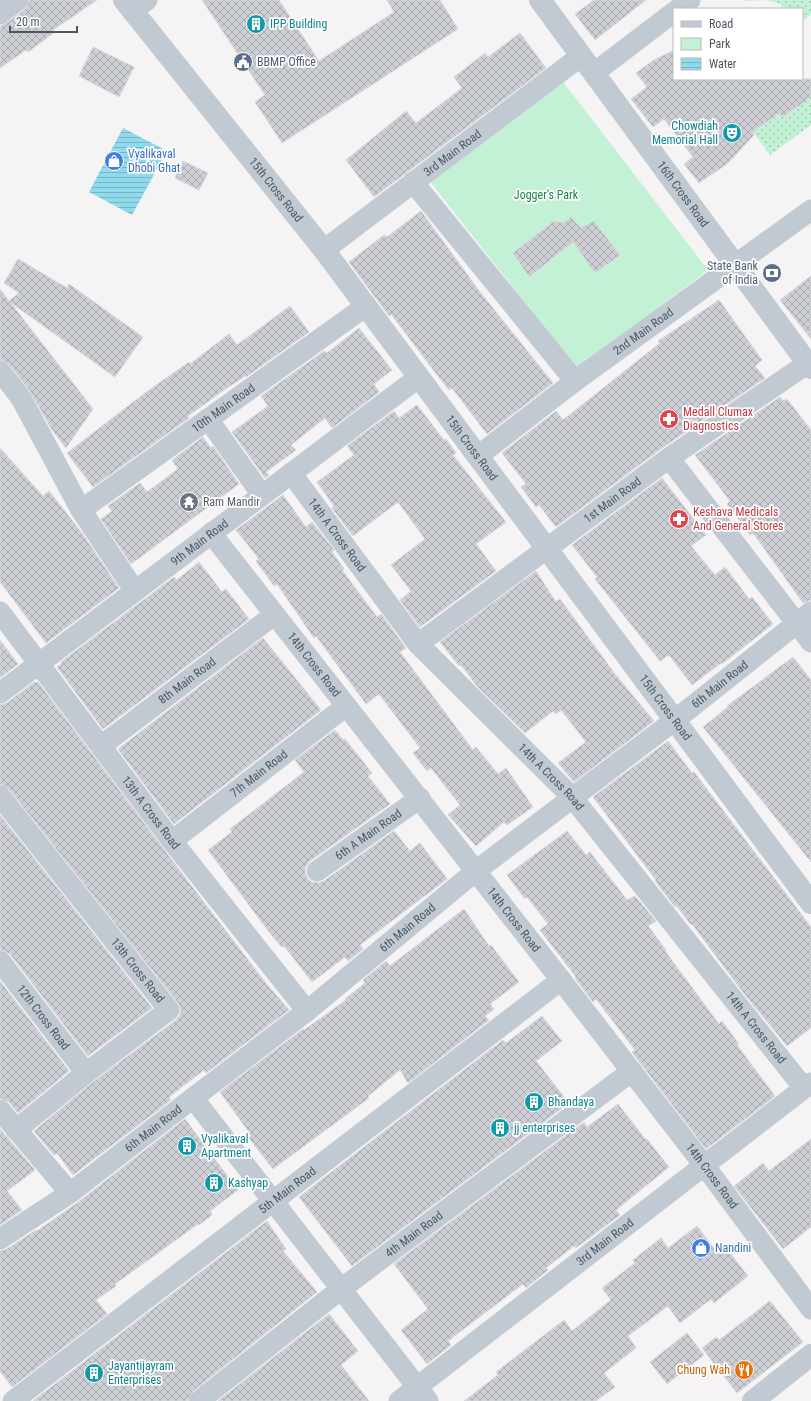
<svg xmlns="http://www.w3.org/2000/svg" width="811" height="1401" font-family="'Roboto Condensed',sans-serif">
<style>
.grass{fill:url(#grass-dots)}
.park{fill:#c3f1d5}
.water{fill:url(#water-rules)}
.building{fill:url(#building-cross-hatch);stroke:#d7d9de}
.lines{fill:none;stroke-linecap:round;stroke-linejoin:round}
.minor{stroke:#c1cad2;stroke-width:21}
.tertiary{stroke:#c1cad2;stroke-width:22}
.labels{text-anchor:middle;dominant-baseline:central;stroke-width:3.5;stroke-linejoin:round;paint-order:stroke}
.culture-label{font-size:12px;fill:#0d838f;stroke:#fff;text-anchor:start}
.service-label{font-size:12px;fill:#4e5e75;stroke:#fff;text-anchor:start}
.street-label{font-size:12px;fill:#4a5661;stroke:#fff}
.shop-label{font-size:12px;fill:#366cbe;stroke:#fff;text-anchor:start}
.park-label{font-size:12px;fill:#17864f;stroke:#fff}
.health-label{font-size:12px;fill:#be3a42;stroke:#fff;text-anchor:start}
.worship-label{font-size:12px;fill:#5b616d;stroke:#fff;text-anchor:start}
.food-label{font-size:12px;fill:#c56008;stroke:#fff;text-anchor:end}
</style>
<defs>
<pattern id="grass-dots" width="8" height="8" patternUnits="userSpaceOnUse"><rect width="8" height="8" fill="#c3f1d5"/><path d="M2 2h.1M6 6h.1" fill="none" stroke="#a0c6b0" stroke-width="1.8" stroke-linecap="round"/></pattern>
<pattern id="water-rules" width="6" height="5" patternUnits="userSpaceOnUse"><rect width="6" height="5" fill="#90daee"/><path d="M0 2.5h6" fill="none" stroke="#78b4c4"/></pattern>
<pattern id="building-cross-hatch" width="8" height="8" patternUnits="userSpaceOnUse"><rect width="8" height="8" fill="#cdcfd5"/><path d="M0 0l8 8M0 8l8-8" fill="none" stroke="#a8abb0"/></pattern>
</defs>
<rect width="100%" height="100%" fill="#f5f3f3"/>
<!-- grass -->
<g class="grass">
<polygon points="745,0 811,0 811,15 802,21 802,9 787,9 778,3 765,0 746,1"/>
<polygon points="811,95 811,125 770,155 753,132 779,113 784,117 803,103"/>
</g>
<!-- park -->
<polygon class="park" points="560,78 708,270 577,369 428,179"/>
<!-- water -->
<polygon class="water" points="123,128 167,151 132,215 89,192"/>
<!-- building -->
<g class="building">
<polygon points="30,0 97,0 53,30 55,32 28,52 26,50 0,68 0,26 7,23 25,9"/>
<polygon points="202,0 279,0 319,61 394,12 387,0 440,0 458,29 282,143 255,102 265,95"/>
<polygon points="594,0 646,0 595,40 575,14"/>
<polygon points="520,33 546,68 374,197 346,160 406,111 416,123 462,88 454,77 485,53 488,57"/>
<polygon points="93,47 134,67 119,97 79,76"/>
<polygon points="674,50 674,79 811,79 811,95 803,103 783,117 779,113 753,132 754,135 727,164 699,183 684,164 693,157 664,119 653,127 631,99 647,87 636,73 654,60"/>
<polygon points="183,161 208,173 199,190 175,178"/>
<polygon points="421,211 480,292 553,383 487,434 452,388 449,390 431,367 391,314 389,316 349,262 384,235 387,237"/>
<polygon points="571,217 581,228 594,221 620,255 595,273 573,242 529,277 513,253 554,221 563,223"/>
<polygon points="18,259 67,288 69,284 143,337 115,377 10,302 93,409 66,448 52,430 30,391 9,364 0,359 0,289 9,301 19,293 4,283"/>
<polygon points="811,276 811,339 780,300"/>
<polygon points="719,300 762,360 755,366 765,378 662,448 556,527 539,505 536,507 521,487 526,484 502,453 556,411 563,420 660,343 658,341"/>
<polygon points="290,306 309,332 246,377 245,376 217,395 188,416 189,418 93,487 67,453 145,393 189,362 190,364 229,334 237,345"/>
<polygon points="359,328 392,370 374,384 379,392 332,428 325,418 291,445 296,450 266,472 269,475 265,478 232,432 268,406 261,396 324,351 327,353"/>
<polygon points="780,397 784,401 787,399 811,430 811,600 803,603 753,533 750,535 727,504 730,501 695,455"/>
<polygon points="417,405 444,440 446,439 456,453 453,455 506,522 476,544 496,571 420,627 400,600 411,591 391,565 425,539 398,502 353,536 332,508 334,506 317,482 354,455 347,446 394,411 399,418"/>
<polygon points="203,437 211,448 213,446 239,484 131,564 101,519 112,511 108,506 140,483 147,492 178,469 172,460"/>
<polygon points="0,448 43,496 49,491 82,533 119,588 46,643 0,582"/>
<polygon points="662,478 706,535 691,546 715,575 725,567 749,599 752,597 773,624 722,664 721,663 692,685 669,655 660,661 595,579 597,577 572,545"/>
<polygon points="283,495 306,527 312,522 334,550 332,552 344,569 342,570 377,617 381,614 406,648 400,652 473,750 476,747 498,774 506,768 533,807 507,825 504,822 476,846 448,815 460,805 431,768 427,771 413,753 420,748 379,694 366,704 316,636 314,638 277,584 274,586 256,561 259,559 236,530"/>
<polygon points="199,562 222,592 226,589 249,619 103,729 57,667 62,663 61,662 174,577 177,580"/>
<polygon points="536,571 556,602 560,599 615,674 654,721 574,782 558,763 586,742 561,710 556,714 553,711 525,733 477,686 461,665 459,666 440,642"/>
<polygon points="263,638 321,710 174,824 118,749"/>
<polygon points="0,640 18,664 0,678"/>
<polygon points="793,657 811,680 811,862 703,727 728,707 727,706"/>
<polygon points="38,682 184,876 265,982 289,1010 206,1073 204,1070 169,1097 171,1100 73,1175 57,1153 54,1155 34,1131 93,1082 176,1020 180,1015 181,1009 178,1003 9,789 0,784 0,705 7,703 33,683"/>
<polygon points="335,730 343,740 345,739 372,773 368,776 390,804 310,861 306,866 305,872 307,878 312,882 318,883 324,881 394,831 410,851 420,843 447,879 360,945 363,949 348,961 345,957 312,982 284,946 282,947 269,932 208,850 232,832 230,829 304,772 295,760"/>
<polygon points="668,741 692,773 694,772 811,927 811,1028 787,1046 742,991 692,924 691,925 676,905 675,907 655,881 656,880 593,797"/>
<polygon points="0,815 152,1008 88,1056 10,954 0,949"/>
<polygon points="567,831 586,855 590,852 627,900 635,896 656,921 648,926 666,950 665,951 719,1024 722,1021 739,1044 737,1045 775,1096 706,1149 632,1052 635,1050 596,999 593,1002 575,978 576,977 540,930 548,924 527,897 525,899 507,875"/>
<polygon points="464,909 489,946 491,945 519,982 490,1004 494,1009 485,1016 489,1020 408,1083 400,1070 368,1096 369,1098 273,1169 248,1137 251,1135 220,1092 303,1029 304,1030 346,1000 345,999 365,983 363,980 386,961 390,966"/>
<polygon points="0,981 69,1071 18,1113 9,1102 0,1098"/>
<polygon points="542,1016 562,1041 536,1061 569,1103 352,1266 299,1197 503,1040 506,1043"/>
<polygon points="618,1104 646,1140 647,1139 669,1167 616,1210 620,1215 576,1248 574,1246 546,1268 548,1270 526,1288 523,1284 448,1341 451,1345 427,1364 401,1330 428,1309 394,1264 584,1122 587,1127"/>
<polygon points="185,1119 238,1190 210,1211 212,1215 199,1225 198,1224 115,1284 116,1286 96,1300 107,1314 12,1387 0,1371 0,1251 7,1249 36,1230 37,1231 77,1203"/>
<polygon points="0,1129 35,1170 7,1191 22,1210 0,1225"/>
<polygon points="811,1139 811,1227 783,1249 734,1186 763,1163 769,1171"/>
<polygon points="267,1221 286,1249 283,1251 317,1292 192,1392 187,1401 33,1401"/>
<polygon points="697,1226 715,1250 723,1244 748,1276 714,1303 711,1299 680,1323 668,1306 628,1336 636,1348 604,1373 615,1387 596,1401 464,1401 498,1375 496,1372 564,1320 572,1331 611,1300 602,1288 635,1263 633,1260 661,1238 668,1248"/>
<polygon points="770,1301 803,1342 737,1393 702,1348 716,1337 719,1340"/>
<polygon points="329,1314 358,1351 341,1365 369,1401 218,1401"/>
<polygon points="687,1333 704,1355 667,1384 650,1362"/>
</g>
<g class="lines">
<!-- minor -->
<g class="minor">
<polyline points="678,9 690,0"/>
<polyline points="133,11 147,0"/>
<polyline points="0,14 18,0"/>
<polyline points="594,73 674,12"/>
<polyline points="413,182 575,381"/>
<path id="s1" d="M324 250 581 56"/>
<polyline points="0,371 21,398 81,510 135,591"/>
<polyline points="208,419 262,495"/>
<path id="s2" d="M478 456 575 381 811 210"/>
<polyline points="669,458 811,642"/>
<path id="s3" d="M291 473 418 644 572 797 804 1088"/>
<path id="s4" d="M81 510 366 306"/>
<path id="s5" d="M211 533 561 980 704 1165 811 1309"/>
<path id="s6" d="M0 612 172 841 307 1011"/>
<path id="s7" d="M418 644 669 458 811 361"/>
<path id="s8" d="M0 693 419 377"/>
<path id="s9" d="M101 746 274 615"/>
<path id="s10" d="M0 796 169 1010 86 1073 16 1130"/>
<path id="s11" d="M172 841 346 706"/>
<path id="s12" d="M317 871 420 798"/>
<path id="s13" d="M0 961 86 1073"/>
<polyline points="193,1098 428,1401"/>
<polyline points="0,1110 70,1193"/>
<path id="s14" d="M0 1239 70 1193 193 1098 307 1011 477 870 675 720 811 612"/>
<path id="s15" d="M13 1401 561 980"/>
<path id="s16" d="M199 1401 341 1289 632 1071"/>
<path id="s17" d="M399 1401 811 1083"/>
</g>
<!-- tertiary -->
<g class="tertiary">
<path id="s18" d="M124 0 324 250 811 903"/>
<path id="s19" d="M540 0 811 368"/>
<polyline points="753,1401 811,1355"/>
</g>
</g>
<!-- icons -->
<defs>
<g id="building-disc" transform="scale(1)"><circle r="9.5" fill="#0f9aa8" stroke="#fff"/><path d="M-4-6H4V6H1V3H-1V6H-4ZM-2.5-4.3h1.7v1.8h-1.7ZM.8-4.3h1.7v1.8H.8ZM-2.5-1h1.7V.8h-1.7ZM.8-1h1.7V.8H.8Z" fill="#fff"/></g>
<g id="civic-disc" transform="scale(1)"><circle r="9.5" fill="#5c6f8a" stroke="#fff"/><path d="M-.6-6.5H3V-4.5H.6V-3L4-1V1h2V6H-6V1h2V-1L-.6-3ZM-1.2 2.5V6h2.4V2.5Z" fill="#fff"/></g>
<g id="theatre-disc" transform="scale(1)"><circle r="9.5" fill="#0f9aa8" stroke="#fff"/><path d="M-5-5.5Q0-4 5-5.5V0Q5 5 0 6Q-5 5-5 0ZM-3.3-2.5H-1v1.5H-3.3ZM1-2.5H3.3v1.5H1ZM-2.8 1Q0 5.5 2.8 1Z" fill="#fff"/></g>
<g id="shop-disc" transform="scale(1)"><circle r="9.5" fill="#3f7fe0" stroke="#fff"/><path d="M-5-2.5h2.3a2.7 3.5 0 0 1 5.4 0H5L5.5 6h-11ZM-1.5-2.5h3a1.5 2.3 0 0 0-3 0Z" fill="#fff"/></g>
<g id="bank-disc" transform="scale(1)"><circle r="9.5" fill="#5c6f8a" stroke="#fff"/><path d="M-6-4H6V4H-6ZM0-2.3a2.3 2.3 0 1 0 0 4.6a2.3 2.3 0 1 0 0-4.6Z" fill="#fff"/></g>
<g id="pharmacy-disc" transform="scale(1)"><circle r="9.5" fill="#e0444e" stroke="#fff"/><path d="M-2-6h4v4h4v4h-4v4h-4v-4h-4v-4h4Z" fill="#fff"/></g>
<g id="temple-disc" transform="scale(1)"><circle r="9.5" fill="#6b7280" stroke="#fff"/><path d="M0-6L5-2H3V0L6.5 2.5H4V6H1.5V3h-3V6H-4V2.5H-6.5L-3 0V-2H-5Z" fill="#fff"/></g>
<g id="restaurant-disc" transform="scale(1)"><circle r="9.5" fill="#e8710a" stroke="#fff"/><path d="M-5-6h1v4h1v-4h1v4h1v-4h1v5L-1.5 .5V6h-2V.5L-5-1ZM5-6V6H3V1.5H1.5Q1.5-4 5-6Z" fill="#fff"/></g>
</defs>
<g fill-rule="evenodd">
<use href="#building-disc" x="256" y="24"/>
<use href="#civic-disc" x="243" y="62"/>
<use href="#theatre-disc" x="732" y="133"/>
<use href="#shop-disc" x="114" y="161"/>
<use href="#bank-disc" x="772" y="273"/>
<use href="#pharmacy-disc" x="669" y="419"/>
<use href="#temple-disc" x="189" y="502"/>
<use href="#pharmacy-disc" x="679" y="519"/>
<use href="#building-disc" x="534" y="1102"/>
<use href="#building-disc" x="500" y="1128"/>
<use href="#building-disc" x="187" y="1146"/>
<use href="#building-disc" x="214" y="1183"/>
<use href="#shop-disc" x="701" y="1248"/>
<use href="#restaurant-disc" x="744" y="1370"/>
<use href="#building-disc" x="94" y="1373"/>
</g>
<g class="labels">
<!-- culture labels -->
<g class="culture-label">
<text x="270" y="24">IPP Building</text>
<text x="718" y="126" text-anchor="end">Chowdiah<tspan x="718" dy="14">Memorial Hall</tspan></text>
<text x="548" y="1102">Bhandaya</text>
<text x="514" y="1128">jj enterprises</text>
<text x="201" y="1139">Vyalikaval<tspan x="201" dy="14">Apartment</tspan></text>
<text x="228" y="1183">Kashyap</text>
<text x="108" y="1366">Jayantijayram<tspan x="108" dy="14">Enterprises</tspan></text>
</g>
<!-- service labels -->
<g class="service-label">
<text x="257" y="62">BBMP Office</text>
<text x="758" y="266" text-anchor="end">State Bank<tspan x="758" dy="14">of India</tspan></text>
</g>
<!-- street labels -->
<g class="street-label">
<text stroke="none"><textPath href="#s1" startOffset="161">3rd Main Road</textPath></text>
<text stroke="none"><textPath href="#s18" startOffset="243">15th Cross Road</textPath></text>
<text stroke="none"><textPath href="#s19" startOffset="241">16th Cross Road</textPath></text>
<text stroke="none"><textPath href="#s2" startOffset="207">2nd Main Road</textPath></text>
<text stroke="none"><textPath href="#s4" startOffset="175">10th Main Road</textPath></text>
<text stroke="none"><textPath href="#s18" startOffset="567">15th Cross Road</textPath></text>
<text stroke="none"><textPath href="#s7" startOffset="242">1st Main Road</textPath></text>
<text stroke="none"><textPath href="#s3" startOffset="77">14th A Cross Road</textPath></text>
<text stroke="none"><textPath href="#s8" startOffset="250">9th Main Road</textPath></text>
<text stroke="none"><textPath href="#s5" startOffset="167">14th Cross Road</textPath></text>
<text stroke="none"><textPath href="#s9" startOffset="108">8th Main Road</textPath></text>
<text stroke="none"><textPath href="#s14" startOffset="909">6th Main Road</textPath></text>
<text stroke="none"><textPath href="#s18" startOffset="891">15th Cross Road</textPath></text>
<text stroke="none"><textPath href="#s11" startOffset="110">7th Main Road</textPath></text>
<text stroke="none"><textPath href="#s3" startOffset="401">14th A Cross Road</textPath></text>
<text stroke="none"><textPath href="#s6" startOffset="251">13th A Cross Road</textPath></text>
<text stroke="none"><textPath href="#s12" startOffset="63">6th A Main Road</textPath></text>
<text stroke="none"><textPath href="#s5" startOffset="491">14th Cross Road</textPath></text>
<text stroke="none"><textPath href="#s14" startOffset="513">6th Main Road</textPath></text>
<text stroke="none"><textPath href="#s10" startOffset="222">13th Cross Road</textPath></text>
<text stroke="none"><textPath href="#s13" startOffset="71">12th Cross Road</textPath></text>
<text stroke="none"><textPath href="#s3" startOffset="725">14th A Cross Road</textPath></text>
<text stroke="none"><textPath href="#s14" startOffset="189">6th Main Road</textPath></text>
<text stroke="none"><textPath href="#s5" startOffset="815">14th Cross Road</textPath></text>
<text stroke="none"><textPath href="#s15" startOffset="346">5th Main Road</textPath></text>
<text stroke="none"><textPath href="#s16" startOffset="272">4th Main Road</textPath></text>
<text stroke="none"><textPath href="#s17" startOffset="260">3rd Main Road</textPath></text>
</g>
<!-- shop labels -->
<g class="shop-label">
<text x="128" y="154">Vyalikaval<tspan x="128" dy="14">Dhobi Ghat</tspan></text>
<text x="715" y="1248">Nandini</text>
</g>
<!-- park labels -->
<g class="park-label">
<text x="546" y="195">Jogger's Park</text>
</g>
<!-- health labels -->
<g class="health-label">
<text x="683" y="412">Medall Clumax<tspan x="683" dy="14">Diagnostics</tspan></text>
<text x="693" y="512">Keshava Medicals<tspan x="693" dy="14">And General Stores</tspan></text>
</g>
<!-- worship labels -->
<g class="worship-label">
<text x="203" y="502">Ram Mandir</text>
</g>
<!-- food labels -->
<g class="food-label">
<text x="730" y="1370">Chung Wah</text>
</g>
</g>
<!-- legend -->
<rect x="673" y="8" width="130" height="72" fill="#ffffff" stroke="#b7bbc0"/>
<rect x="681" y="21" width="20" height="6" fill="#c1cad2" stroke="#b7bbc0"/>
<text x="709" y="28" font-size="12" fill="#4a5661">Road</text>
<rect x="681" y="38" width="20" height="12" fill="#c3f1d5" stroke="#b7bbc0"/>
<text x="709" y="48" font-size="12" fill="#4a5661">Park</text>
<rect x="681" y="58" width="20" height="12" fill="url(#water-rules)" stroke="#b7bbc0"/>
<text x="709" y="68" font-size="12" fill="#4a5661">Water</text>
<!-- scale -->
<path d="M10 26v6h67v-6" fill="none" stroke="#4a5661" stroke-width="2"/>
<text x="16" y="26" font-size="12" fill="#4a5661" stroke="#ffffff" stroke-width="3" paint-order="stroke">20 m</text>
</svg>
